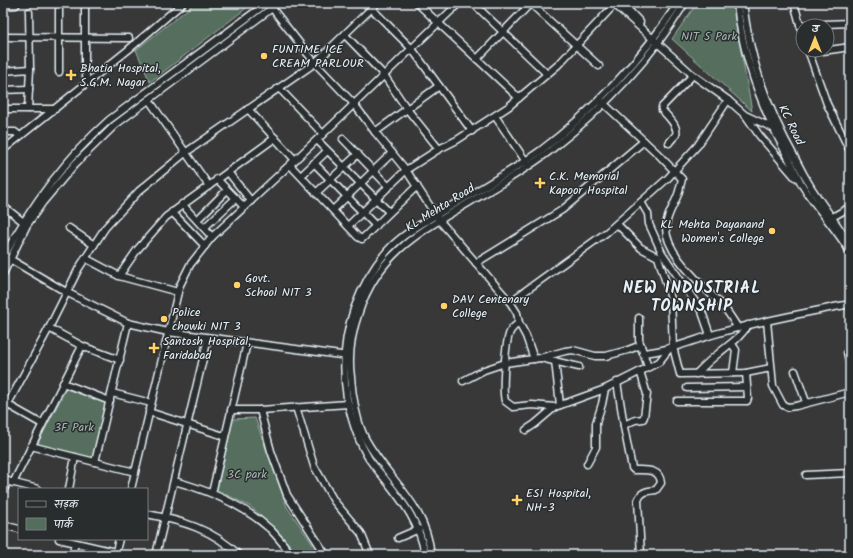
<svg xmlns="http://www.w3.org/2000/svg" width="853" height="558" font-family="Kalam,'Playpen Sans Deva',sans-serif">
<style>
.green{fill:#546e5d;stroke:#9eb0aa}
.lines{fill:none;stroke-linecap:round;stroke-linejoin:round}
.minor-casing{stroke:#e8f1f8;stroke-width:9}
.minor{stroke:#2a2d2e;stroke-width:6}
.poi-dot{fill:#ffd166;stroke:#2a2d2e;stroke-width:1.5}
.labels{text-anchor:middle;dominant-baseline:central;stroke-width:3;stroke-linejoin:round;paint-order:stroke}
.park-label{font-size:12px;fill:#a5b6b2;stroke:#2a2d2e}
.poi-label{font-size:12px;fill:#e8f1f8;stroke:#2a2d2e;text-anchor:start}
.street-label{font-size:12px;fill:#e8f1f8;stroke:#2a2d2e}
.district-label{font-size:16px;font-weight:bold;letter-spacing:1px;fill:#e8f1f8;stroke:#2a2d2e}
</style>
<rect width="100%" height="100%" fill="#383838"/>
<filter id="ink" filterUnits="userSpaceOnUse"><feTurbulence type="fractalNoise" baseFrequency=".025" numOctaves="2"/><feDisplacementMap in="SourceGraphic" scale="8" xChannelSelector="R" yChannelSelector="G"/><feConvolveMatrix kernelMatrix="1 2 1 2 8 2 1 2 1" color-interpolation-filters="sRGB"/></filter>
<g filter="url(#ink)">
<!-- green -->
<g class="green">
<polygon points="195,3 253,3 150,82 136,50"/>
<polygon points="697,3 732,3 752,111 672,39"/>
<polygon points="66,389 106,402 92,459 37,445"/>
<polygon points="255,418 287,507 320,555 296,555 273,527 251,507 217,490 233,419"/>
</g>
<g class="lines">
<!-- minor casing -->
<g class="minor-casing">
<g id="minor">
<polyline points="85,3 85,68 87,83"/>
<polyline points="268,3 315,63 354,104 375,132 406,170 439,220 510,302 607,232 668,178 698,145 728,100"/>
<polyline points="417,3 519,98"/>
<polyline points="473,3 547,74"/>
<polyline points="530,3 599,66"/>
<polyline points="613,3 693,75 728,100 745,115 773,128"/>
<polyline points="622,3 640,22 639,25"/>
<path d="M737 3C742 57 762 108 787 155 792 165 797 176 802 185 816 208 836 228 850 252"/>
<path d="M743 3C750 60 767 108 795 158 800 168 806 179 812 189 823 206 835 221 845 237"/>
<polyline points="794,3 803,35"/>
<polyline points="3,6 16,5 17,3"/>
<polyline points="372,9 412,49 472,131"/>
<polyline points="29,12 30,69"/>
<polyline points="800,25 850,23"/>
<polyline points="345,35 384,75 407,109 439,149"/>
<polyline points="3,37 129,38"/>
<polyline points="808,50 827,104 850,151"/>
<polyline points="809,53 850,47"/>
<polyline points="477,59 530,4"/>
<polyline points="3,71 30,69 28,109"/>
<polyline points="59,72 59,10"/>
<polyline points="279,88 323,134"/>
<polyline points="3,90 29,89"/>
<polyline points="149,100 209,186"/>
<path d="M600 100 658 154 682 179C681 183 680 187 679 191 676 203 667 213 666 226 664 255 708 289 726 310 730 315 734 322 738 328"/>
<polyline points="3,109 55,109"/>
<polyline points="248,109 295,160"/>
<polyline points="495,116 527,163"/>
<polyline points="746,116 759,135 795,177"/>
<polyline points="3,132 15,132 20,136"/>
<polyline points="375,132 439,86"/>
<polyline points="343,139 389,187"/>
<polyline points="317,140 389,212"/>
<path d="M669 143C671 140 674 137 676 135 679 126 667 116 662 110V107L693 75"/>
<polyline points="3,150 128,50 183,3"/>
<polyline points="314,163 376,226"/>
<polyline points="290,165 358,237 362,239 417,186"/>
<polyline points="228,172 251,201"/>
<polyline points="301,176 327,151"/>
<polyline points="217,179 244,207"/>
<polyline points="316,193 358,154"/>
<polyline points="641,202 648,214 649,224 662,253 702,312 710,335"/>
<polyline points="182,204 212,237"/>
<polyline points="3,206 26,224"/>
<polyline points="333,210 392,153"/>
<polyline points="172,212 205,246"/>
<polyline points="829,219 850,207"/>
<polyline points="197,220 227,190"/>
<polyline points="617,224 641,248 658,257 671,299 673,347 680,374 746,373 771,368"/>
<polyline points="348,226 406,170 439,149 457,140 508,107 558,65 616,3"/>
<polyline points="69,228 94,245"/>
<polyline points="204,228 236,198"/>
<path d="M3 258C30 207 65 159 109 120L267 3"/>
<polyline points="8,258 66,292 128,323 168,332 348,356"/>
<polyline points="85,258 119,276 178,292"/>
<polyline points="476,263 562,210 644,141"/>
<polyline points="3,274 27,225 43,202 75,164 115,125 272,8 277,3"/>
<polyline points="119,276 137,250 166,217 275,138"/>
<path d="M510 302 517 313 519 323C516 325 512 328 510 332 505 343 502 390 505 401L513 407 532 405 555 407"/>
<polyline points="639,318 639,340 648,367"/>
<polyline points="767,321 773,386 783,405 788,407 796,406 850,392"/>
<polyline points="519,323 526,336 534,359"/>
<polyline points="49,328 82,346 120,360"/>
<polyline points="732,344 736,350 733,373"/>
<polyline points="847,352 850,365"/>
<path d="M643 353C668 351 691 341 715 334 759 321 805 313 850 304"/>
<polyline points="541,358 579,367"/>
<polyline points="555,361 560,405"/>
<path d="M640 371 647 394 644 417 643 419 635 420 624 425V427L632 468 634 470C645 470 660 468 661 483L656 490C648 491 641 491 638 500L641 555"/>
<polyline points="795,371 806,402"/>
<path d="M696 374C703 367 711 359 719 353 731 343 740 338 748 325"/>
<polyline points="463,381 484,370 505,363 540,358 565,351 573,350 595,356 606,356 628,350 641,345"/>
<polyline points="617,382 624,426"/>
<polyline points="63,383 110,401"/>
<polyline points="687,388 746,387"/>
<polyline points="112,393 151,403"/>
<polyline points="677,401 747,401 748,398 746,373"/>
<polyline points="3,402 42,424"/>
<polyline points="296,407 314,466 334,501 361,533 370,555"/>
<polyline points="231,410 260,410 348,404"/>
<polyline points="260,410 271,451 287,495 326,555"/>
<polyline points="149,412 224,436"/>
<polyline points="3,413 49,328 79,268 105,228 139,191 185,153 315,63 377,3"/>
<polyline points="526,430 535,424 555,407 605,389 659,362 670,348"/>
<polyline points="31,446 135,472"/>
<polyline points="95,462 128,323"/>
<polyline points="587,464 596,447 596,423 602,404 605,389"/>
<polyline points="806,475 850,473"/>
<polyline points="3,480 38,489"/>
<path d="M174 481C208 490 243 505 270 529 278 537 285 546 292 555"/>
<polyline points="13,483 82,346"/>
<polyline points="69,489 75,457"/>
<polyline points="131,489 178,292 180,285 190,265 212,237 323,134 459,3"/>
<polyline points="3,492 8,481"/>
<polyline points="212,493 247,343"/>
<path d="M147 514C183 521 212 529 239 555"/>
<polyline points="3,525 19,529"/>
<polyline points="398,538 419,529"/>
<polyline points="59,539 115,552"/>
<polyline points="72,555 75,543"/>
<polyline points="115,555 119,539"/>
<polyline points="156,555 208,338"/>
<path d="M425 555C420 524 404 503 385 479 380 473 374 466 369 459 358 441 351 419 347 398 342 368 344 338 354 309 362 287 373 267 388 250 402 235 421 224 438 214 472 193 508 174 540 151 593 111 642 59 678 3"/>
<path d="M431 555C426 504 389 481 366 440 357 424 352 395 351 377 348 356 352 332 359 312 379 251 424 230 475 199 501 184 528 168 551 150 603 109 651 59 685 3"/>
</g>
</g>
<!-- minor -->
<use href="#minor" class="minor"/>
</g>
</g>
<!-- markers -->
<g class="poi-dot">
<circle cx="264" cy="56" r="4"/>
<path d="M69 69h4v4h4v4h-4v4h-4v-4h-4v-4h4z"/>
<path d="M538 177h4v4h4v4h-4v4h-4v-4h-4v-4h4z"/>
<circle cx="772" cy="231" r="4"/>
<circle cx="237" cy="285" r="4"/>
<circle cx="444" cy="306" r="4"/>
<circle cx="164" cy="319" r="4"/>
<path d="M152 342h4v4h4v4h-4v4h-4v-4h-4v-4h4z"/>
<path d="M515 494h4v4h4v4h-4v4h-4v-4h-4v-4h4z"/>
</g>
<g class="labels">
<!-- park labels -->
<g class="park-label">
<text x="709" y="36">NIT 5 Park</text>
<text x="74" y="427">3F Park</text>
<text x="247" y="474">3C park</text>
</g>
<!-- poi labels -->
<g class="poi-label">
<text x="272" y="49">FUNTIME ICE<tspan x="272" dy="14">CREAM PARLOUR</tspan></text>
<text x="80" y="68">Bhatia Hospital,<tspan x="80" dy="14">S.G.M. Nagar</tspan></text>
<text x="549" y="176">C.K. Memorial<tspan x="549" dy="14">Kapoor Hospital</tspan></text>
<text x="764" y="224" text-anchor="end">KL Mehta Dayanand<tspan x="764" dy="14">Women's College</tspan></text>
<text x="245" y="278">Govt.<tspan x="245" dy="14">School NIT 3</tspan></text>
<text x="452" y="299">DAV Centenary<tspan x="452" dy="14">College</tspan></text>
<text x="172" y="312">Police<tspan x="172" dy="14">chowki NIT 3</tspan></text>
<text x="163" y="341">Santosh Hospital,<tspan x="163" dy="14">Faridabad</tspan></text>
<text x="526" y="493">ESI Hospital,<tspan x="526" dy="14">NH-3</tspan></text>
</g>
<!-- street labels -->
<g class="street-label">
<text transform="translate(791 125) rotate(64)">KC Road</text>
<text transform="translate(440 208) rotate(-32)">KL Mehta Road</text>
</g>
<!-- district labels -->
<g class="district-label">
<text x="692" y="288">NEW INDUSTRIAL<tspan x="692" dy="18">TOWNSHIP</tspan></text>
</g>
</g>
<!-- margin -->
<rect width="853" height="558" fill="none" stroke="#2a2d2e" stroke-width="16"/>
<rect x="8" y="8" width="837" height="542" fill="none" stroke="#e8f1f8" stroke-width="1.5" filter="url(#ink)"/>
<!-- legend -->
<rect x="18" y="488" width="130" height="52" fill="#2a2d2e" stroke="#767b7f"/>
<rect x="26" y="501" width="20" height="6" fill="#2a2d2e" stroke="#767b7f"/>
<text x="54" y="508" font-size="12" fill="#e8f1f8">सड़क</text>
<rect x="26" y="518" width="20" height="12" fill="#546e5d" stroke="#767b7f"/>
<text x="54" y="528" font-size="12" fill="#e8f1f8">पार्क</text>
<!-- north arrow -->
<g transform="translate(815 38)"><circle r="19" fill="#2a2d2e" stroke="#767b7f"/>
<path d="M0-3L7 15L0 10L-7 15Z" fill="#ffd166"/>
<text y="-6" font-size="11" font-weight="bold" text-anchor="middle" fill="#e8f1f8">उ</text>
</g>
</svg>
